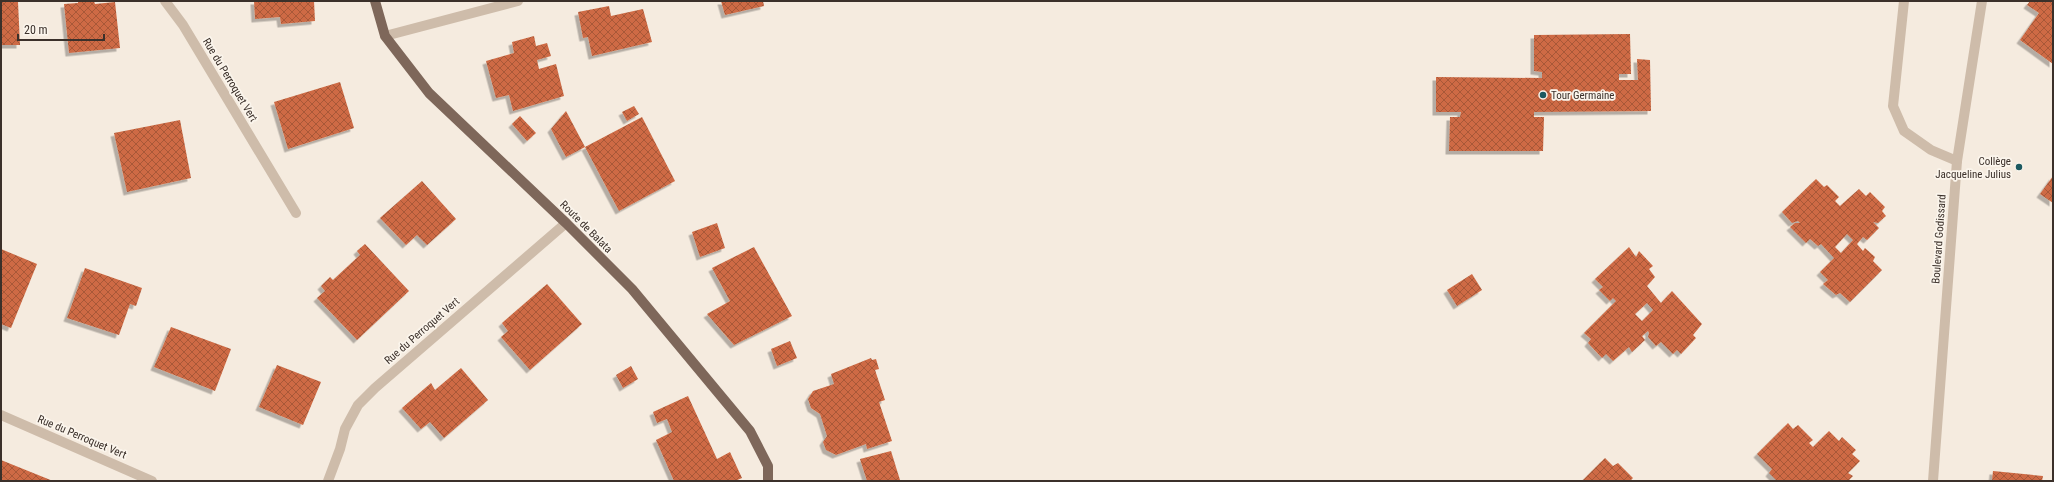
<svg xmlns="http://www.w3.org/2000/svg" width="2054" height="482" font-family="'Roboto Condensed',sans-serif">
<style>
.building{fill:url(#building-cross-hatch);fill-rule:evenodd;filter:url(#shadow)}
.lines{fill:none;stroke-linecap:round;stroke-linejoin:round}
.minor{stroke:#cebcaa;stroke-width:10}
.major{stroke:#7e675a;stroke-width:10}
.poi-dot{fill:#1c5960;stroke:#fbf5ec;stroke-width:1.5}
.labels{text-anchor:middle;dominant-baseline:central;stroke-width:3.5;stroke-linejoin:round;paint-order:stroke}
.street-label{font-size:11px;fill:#3b302a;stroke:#fbf5ec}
.poi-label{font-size:11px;fill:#3b302a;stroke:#fbf5ec;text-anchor:start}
</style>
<defs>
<pattern id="building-cross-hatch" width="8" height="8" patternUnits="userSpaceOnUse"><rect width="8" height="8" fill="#ce6b44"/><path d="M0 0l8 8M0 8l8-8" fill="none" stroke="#a85839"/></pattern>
<filter id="shadow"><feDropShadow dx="-3.5" dy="3.5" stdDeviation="0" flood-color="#0004"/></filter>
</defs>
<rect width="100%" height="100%" fill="#f5ebdf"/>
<!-- building -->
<g class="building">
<polygon points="1,1 18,2 20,45 1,45"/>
<polygon points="78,1 94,1 95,4 115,2 120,48 69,53 64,4 78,3"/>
<polygon points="254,1 314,1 315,21 281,24 280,17 255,19"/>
<polygon points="721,1 763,1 764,6 725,15"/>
<polygon points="2030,1 2053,1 2053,64 2020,40 2039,13 2027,5"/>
<polygon points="609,6 611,16 643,9 652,42 592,56 588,37 583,38 578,12"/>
<polygon points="1630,34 1631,74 1619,74 1619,80 1638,80 1637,59 1650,60 1651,111 1534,112 1534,117 1544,117 1543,151 1449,151 1450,117 1460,117 1461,112 1436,112 1436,77 1542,78 1542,72 1534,71 1534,35"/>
<polygon points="534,36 536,46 547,43 551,56 537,60 539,69 556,64 564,96 513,111 509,95 496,98 486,61 514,53 512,42"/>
<polygon points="340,82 354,128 288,149 274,102"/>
<polygon points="634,106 639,114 627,121 622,112"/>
<polygon points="566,111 585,147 566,157 551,129"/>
<polygon points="520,116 536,133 527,141 512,124"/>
<polygon points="642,117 675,181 619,211 585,147"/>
<polygon points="180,120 191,178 127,192 114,133"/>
<polygon points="2053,176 2053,203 2040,194"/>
<path d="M1816 179 1824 187 1827 185 1839 197 1835 201 1840 206 1859 189 1866 196 1870 192 1885 207 1882 211 1886 216 1878 223 1873 222 1879 228 1867 240 1863 237 1857 244 1863 251 1865 248 1875 257 1873 261 1882 270 1850 302 1840 293 1836 295 1823 284 1828 280 1820 272 1834 258 1821 244 1818 246 1810 239 1806 243 1790 227 1795 223H1800L1798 221 1792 223 1782 212ZM1847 234 1853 240 1841 253 1835 247Z"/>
<polygon points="422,181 456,219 427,245 417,235 406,245 380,218"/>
<polygon points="717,223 725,248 700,257 692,232"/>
<polygon points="365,244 409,291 357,340 317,298 325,291 321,286 330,277 333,280 360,255 357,251"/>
<polygon points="754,247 792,316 734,345 707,314 730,301 712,268"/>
<path d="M1629 247 1636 257 1639 251 1653 266 1649 269 1655 277 1647 286 1661 303 1672 291 1702 324 1693 335 1696 338 1681 354 1677 350 1673 354 1661 342 1656 346 1648 337 1649 333 1648 331 1642 336 1645 340 1632 352 1629 347 1613 361 1606 354 1602 358 1588 343 1591 339 1584 333 1616 301 1613 298 1610 301 1599 290 1603 287 1595 279ZM1647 303 1653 310 1642 321 1635 314Z"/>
<polygon points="1,249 37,264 11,328 1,324"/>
<polygon points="85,268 142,288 136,306 130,304 119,335 67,318"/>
<polygon points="1472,274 1482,290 1457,306 1447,290"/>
<polygon points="547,284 582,324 530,370 501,337 508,331 502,323"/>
<polygon points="171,327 231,349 215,391 154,367"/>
<polygon points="790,341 797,358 777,366 771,349"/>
<polygon points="871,358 872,360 876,359 879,369 875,370 885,400 879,402 892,441 867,449 866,444 836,455 826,450 823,442 827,436 820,414 811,408 808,399 813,391 834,384 831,374"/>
<polygon points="277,365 321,382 303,425 259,407"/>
<polygon points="631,366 638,379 623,388 616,375"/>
<polygon points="461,368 488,400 444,438 430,422 421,429 402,408 431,383 435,390"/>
<polygon points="688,396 717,459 730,452 742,478 735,481 674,481 656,440 672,432 667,419 657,423 653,412"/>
<polygon points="1788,423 1793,429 1798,425 1813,440 1809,443 1813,447 1829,431 1839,441 1842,437 1856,450 1852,454 1860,461 1848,473 1853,476 1848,481 1777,481 1769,473 1772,469 1757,454"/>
<polygon points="891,451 900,480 867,481 860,459"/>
<polygon points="1605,458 1613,466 1618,463 1633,478 1630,481 1582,481"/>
<polygon points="1,460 53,481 1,481"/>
<polygon points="1993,471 2043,476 2042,481 1992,481"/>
</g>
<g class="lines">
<!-- minor -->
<g class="minor">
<polyline points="165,1 183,25 296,213"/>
<polyline points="1904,1 1893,106 1904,131 1931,150 1957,161"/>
<polyline points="385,36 518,1"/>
<polyline points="1,415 152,481"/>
<polyline points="328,481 340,449 345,429 358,405 375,388 566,223"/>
<polyline points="1933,481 1957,161 1982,1"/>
</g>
<!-- major -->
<polyline class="major" points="375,1 385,36 429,93 566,223 632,289 750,431 768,466 768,481"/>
</g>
<!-- markers -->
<g class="poi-dot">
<circle cx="1543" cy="95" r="4"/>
<circle cx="2019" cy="167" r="4"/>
</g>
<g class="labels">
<!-- street labels -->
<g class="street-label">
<text transform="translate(230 80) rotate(59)">Rue du Perroquet Vert</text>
<text transform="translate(586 227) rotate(45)">Route de Balata</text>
<text transform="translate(1939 239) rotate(-86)">Boulevard Godissard</text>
<text transform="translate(422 331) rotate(-41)">Rue du Perroquet Vert</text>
<text transform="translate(82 437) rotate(23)">Rue du Perroquet Vert</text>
</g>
<!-- poi labels -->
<g class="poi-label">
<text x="1551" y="95">Tour Germaine</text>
<text x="2011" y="161" text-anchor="end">Collège<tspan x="2011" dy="13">Jacqueline Julius</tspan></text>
</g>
</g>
<!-- border -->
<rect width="2054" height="482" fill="none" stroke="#3b302a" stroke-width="4"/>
<!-- scale -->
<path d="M18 34v6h86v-6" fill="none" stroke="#3b302a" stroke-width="2"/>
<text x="24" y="34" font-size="12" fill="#3b302a" stroke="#fbf5ec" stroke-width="3" paint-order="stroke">20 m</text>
</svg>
